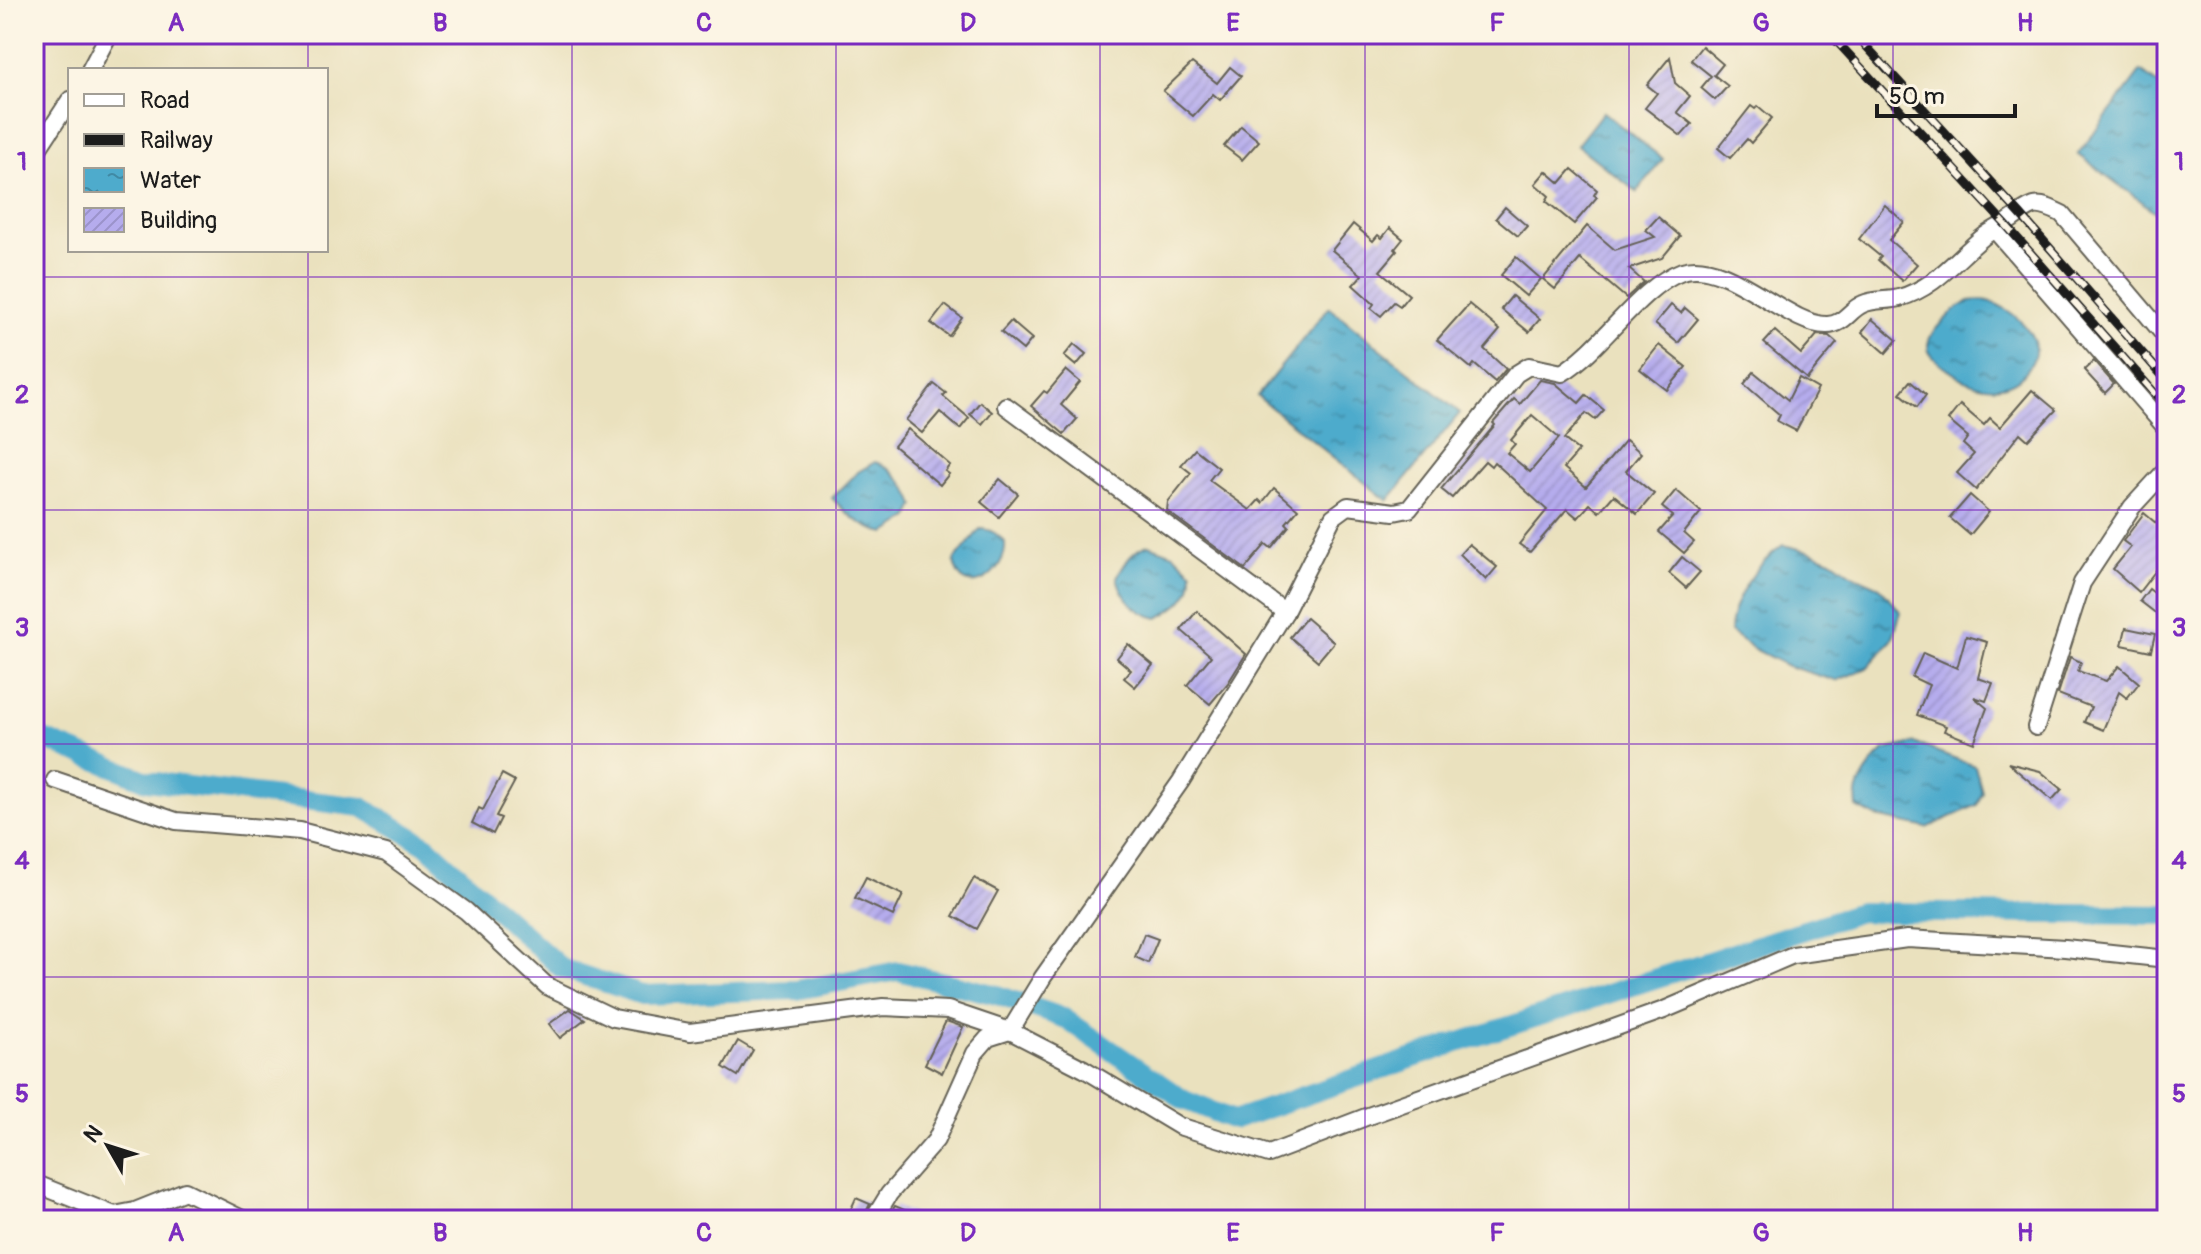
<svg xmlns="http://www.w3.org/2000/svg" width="2201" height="1254" font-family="Pangolin,sans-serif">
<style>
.water{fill:url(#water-ripples);stroke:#356474;stroke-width:2}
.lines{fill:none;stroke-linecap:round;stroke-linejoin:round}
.canal{stroke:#4eabcc;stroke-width:20}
.building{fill:url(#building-hatch);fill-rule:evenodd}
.minor-casing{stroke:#646155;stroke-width:20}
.minor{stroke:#fff;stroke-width:16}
.rail-casing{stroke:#1c1c1c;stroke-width:9}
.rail{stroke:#fcf5e5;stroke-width:6;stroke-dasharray:18;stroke-linecap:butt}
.grid{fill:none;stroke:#7b2cbf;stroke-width:2;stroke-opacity:0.55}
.neatline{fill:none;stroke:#7b2cbf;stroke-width:3}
.grid-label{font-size:26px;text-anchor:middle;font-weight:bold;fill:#7b2cbf}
</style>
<defs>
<pattern id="water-ripples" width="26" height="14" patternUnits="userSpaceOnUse" patternTransform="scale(2)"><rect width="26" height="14" fill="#4eabcc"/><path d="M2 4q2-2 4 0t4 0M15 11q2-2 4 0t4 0" fill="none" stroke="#408aa5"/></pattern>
<pattern id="building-hatch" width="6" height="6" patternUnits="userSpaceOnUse" patternTransform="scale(2)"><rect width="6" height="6" fill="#b5aced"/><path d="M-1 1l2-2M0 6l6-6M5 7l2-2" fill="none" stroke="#9b93cb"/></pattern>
</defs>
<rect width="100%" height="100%" fill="#fcf5e5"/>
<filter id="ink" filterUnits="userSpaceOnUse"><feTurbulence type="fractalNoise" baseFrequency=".0125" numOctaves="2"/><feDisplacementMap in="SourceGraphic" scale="16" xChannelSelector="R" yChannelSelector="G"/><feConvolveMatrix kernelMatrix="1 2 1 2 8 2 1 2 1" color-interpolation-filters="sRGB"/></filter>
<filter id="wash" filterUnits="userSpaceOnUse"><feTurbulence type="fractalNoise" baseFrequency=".006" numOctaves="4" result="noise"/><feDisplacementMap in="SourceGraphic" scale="32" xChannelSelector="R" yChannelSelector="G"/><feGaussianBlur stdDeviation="1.8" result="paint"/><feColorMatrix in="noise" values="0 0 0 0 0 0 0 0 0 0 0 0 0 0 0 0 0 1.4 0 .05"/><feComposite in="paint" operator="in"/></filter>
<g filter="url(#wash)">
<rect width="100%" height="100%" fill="#eae1be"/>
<!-- water -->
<g class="water">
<polygon points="2141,71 2167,91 2167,221 2078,154"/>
<polygon points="1603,112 1663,159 1637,192 1577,145"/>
<path d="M1969 301C1975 301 1983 299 1988 301 2011 308 2047 337 2031 364 2011 398 1973 389 1946 368 1939 362 1927 355 1928 345 1929 330 1957 308 1969 301Z"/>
<polygon points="1329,307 1460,413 1388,501 1257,396"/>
<path d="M875 462C894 467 908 487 915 505L909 518 886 533C863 529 848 515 832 498L858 472Z"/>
<path d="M980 529C991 529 997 534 1005 542 1008 574 961 604 954 561Z"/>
<path d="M1149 545 1174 554 1192 572C1193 597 1178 607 1158 618 1136 613 1122 598 1117 577 1125 563 1133 549 1149 545Z"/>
<path d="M1783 545 1808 551 1831 560 1855 576 1880 587 1901 612 1892 640 1867 668 1836 681 1788 666 1754 649 1730 632C1731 600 1757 563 1783 545Z"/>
<path d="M1914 743 1975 766 1982 792 1977 805 1927 828 1876 817 1857 807C1853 785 1870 766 1884 750Z"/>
</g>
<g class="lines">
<!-- canal -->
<polyline class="canal" points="34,735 147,781 362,807 426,845 561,968 642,995 797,990 898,971 997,995 1064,1018 1184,1100 1234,1120 1457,1043 1860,912 2167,915"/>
</g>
<g id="blocks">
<!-- building -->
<g class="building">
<polygon points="1702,46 1723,64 1714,75 1728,86 1715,100 1701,88 1711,76 1691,60"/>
<polygon points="1670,57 1675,83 1690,96 1677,112 1692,124 1681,136 1645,108 1657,93 1647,85"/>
<polygon points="1192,63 1217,83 1230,67 1241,76 1220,100 1213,94 1193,116 1163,91"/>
<polygon points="1751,106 1755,109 1758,106 1772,118 1751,143 1747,139 1730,158 1718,148"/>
<polygon points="1241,126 1259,141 1242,160 1224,146"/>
<polygon points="1572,169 1597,190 1594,195 1597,197 1574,224 1546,201 1549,196 1535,184 1546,171 1560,183"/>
<polygon points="1885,205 1904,222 1889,240 1917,264 1902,281 1878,260 1881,257 1859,239"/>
<polygon points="1505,207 1527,226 1518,236 1496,218"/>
<polygon points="1658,217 1680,236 1662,258 1629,269 1644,282 1626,298 1580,259 1555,289 1543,279 1587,226 1615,250 1655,237 1646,230"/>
<polygon points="1353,224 1373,241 1378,235 1382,238 1390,228 1403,239 1395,249 1397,251 1380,271 1409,295 1400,306 1394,302 1381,316 1371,308 1374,304 1353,285 1362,275 1332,250"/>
<polygon points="1516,257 1541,279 1526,296 1501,275"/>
<polygon points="1512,296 1540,319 1529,332 1501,309"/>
<polygon points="1469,304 1500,330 1484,349 1506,369 1495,382 1474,364 1471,368 1437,340"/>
<polygon points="945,305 962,318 949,336 931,323"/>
<polygon points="1671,305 1681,313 1685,308 1698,319 1678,343 1655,324"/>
<polygon points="1872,319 1897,340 1886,353 1862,332"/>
<polygon points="1011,321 1032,339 1023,350 1001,332"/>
<polygon points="1775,331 1801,354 1817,335 1829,336 1837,343 1807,379 1764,343"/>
<polygon points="1074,344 1086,354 1076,366 1064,356"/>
<polygon points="1659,345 1686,367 1667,390 1640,369"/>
<polygon points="2094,361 2114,384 2105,393 2084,370"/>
<polygon points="1066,370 1080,382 1061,405 1077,419 1064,434 1031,406 1044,391 1047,393"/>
<polygon points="1754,372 1788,400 1799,378 1818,389 1796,431 1777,421 1780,415 1744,384"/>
<path d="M1540 380 1555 383 1579 403 1586 395 1604 410 1595 420 1586 413 1564 439 1579 451 1564 468 1586 487 1626 440 1641 453 1626 471 1654 494 1637 514 1614 495 1599 512 1590 504 1578 518 1567 509 1530 552 1519 544 1547 510 1494 462 1491 466 1485 461 1452 498 1441 489 1495 425 1493 423 1514 399 1520 404ZM1532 415 1559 438 1530 472 1507 453 1515 444 1511 440Z"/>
<polygon points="1910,381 1926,395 1917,407 1900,393"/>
<polygon points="934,384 946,393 943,396 969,418 960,429 940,412 922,433 906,420"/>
<polygon points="2032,390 2056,410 2028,440 2020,433 1976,490 1957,473 1974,454 1963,444 1968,437 1948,420 1960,405 1984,425 1990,418 2000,427"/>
<polygon points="980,402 992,412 982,424 970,414"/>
<polygon points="908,429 950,465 945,471 949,474 940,485 894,446"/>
<polygon points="1195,449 1219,468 1209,480 1250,510 1259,500 1262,503 1274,488 1298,509 1286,523 1289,526 1271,548 1266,544 1245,569 1167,511 1168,502 1191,473 1181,465"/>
<polygon points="1000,479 1018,494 999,517 981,502"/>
<polygon points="1676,490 1701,512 1684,533 1694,542 1684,553 1659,532 1673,516 1662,507"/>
<polygon points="1970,495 1989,512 1970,535 1950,518"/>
<polygon points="2144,513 2164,530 2158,538 2167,545 2167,556 2139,592 2113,569 2131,547 2123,541"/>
<polygon points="1469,544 1497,567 1486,580 1460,554"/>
<polygon points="1682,557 1700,572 1686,588 1669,573"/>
<polygon points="2149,589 2167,603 2167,622 2140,601"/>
<polygon points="1197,611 1246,654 1228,683 1210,704 1187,685 1211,656 1181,630"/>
<polygon points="1306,618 1334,642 1318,661 1290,637"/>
<polygon points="2126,628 2155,634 2151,651 2122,645"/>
<polygon points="1966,636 1987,642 1978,678 1993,683 1986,701 1974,697 1987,708 1974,743 1944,731 1946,726 1917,715 1929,685 1912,677 1923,653 1957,668"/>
<polygon points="1128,644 1153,665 1135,687 1124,678 1131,670 1117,658"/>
<polygon points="2070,657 2081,662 2078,671 2106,681 2119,666 2139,683 2127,698 2119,692 2103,730 2084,722 2091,707 2058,694"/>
<polygon points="2008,763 2040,771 2062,789 2052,800"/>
<polygon points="502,774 515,781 496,816 501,818 493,834 472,823 479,808 483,810"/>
<polygon points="866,877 903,895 893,916 855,898"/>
<polygon points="974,878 998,891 977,929 953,916"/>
<polygon points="1144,934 1158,939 1148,963 1135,957"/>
<polygon points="570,1009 585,1019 560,1038 549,1024"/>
<polygon points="946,1021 963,1027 942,1073 925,1064"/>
<polygon points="738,1041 753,1050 738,1076 723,1067"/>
<polygon points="856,1198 870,1204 862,1220 846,1220"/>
<polygon points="895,1206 928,1220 886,1220"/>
</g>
</g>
</g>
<g filter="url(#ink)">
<use href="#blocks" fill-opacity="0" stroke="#646155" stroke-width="2"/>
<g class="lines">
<!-- minor casing -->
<g class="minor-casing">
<g id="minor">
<polyline points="90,70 109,34"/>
<polyline points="34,155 70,100"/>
<polyline points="1995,230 2167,429"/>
<polyline points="1006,406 1285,612"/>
<polyline points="2036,727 2082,583 2132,507 2167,469"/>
<polyline points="55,780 176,821 300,831 386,853 466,911 547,986 614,1018 690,1032 883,1007 948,1010 1010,1031 1084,1069 1179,1126 1269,1154 1371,1115 1664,1010 1793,955 1907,939 2065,948 2167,959"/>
<polyline points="34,1183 114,1215 135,1211 185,1191 244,1220"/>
<path d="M873 1220 889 1194 936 1140 975 1053 988 1038 1010 1031 1043 977 1181 781 1285 612 1333 517 1348 506 1394 512 1409 509 1516 374 1529 366 1562 373C1603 348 1639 287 1682 271 1726 256 1788 326 1827 325 1844 325 1850 309 1863 304 1874 299 1888 301 1899 298 1935 288 1955 260 1982 238 1989 232 1999 227 2008 222 2015 217 2025 209 2034 206 2043 204 2054 210 2062 214L2167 338"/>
</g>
</g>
<!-- minor -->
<use href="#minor" class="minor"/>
<!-- rail casing -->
<g class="rail-casing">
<g id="rail">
<polyline points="1830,34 2005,224 2167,407"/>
<polyline points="1855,34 2020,214 2167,381"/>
</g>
</g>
<!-- rail -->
<use href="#rail" class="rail"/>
</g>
</g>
<!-- grid -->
<path class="grid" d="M308 34V70M572 34V1220M836 34V1220M1100 34V1220M1365 34V1220M1629 34V1220M1893 34V1220M308 250V1220M34 277H2167M34 510H2167M34 744H2167M34 977H2167"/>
<!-- margin -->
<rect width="2201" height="1254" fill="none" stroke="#fcf5e5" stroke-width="88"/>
<!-- legend -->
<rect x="68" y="68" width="260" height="184" fill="#fcf5e5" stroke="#a29e95" stroke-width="2"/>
<rect x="84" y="94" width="40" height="12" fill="#ffffff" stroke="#a29e95" stroke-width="2"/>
<text x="140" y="108" font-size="24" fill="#1c1c1c">Road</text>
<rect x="84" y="134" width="40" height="12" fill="#1c1c1c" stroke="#a29e95" stroke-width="2"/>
<text x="140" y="148" font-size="24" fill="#1c1c1c">Railway</text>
<rect x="84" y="168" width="40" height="24" fill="url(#water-ripples)" stroke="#a29e95" stroke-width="2"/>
<text x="140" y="188" font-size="24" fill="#1c1c1c">Water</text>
<rect x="84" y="208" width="40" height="24" fill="url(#building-hatch)" stroke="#a29e95" stroke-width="2"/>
<text x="140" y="228" font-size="24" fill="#1c1c1c">Building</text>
<!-- north arrow -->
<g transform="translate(108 1146) rotate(309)" stroke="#fcf5e5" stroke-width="6" paint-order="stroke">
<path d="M0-6L14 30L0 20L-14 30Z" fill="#1c1c1c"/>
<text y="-12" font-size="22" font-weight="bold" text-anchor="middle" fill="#1c1c1c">N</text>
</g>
<!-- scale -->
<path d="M1877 104v12h138v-12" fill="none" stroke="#1c1c1c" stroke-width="4"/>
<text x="1889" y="104" font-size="24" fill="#1c1c1c" stroke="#fcf5e5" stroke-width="6" paint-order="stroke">50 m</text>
<rect x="44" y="44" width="2113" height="1166" class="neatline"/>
<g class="grid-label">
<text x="176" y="31">A</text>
<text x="440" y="31">B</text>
<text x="704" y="31">C</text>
<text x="968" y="31">D</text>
<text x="1233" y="31">E</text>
<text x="1497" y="31">F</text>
<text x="1761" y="31">G</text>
<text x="2025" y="31">H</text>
<text x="22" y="170">1</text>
<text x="2179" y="170">1</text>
<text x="22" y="403">2</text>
<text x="2179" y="403">2</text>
<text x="22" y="636">3</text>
<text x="2179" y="636">3</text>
<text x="22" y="869">4</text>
<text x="2179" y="869">4</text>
<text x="22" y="1102">5</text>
<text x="2179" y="1102">5</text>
<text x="176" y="1241">A</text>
<text x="440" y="1241">B</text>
<text x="704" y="1241">C</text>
<text x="968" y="1241">D</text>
<text x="1233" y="1241">E</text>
<text x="1497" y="1241">F</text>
<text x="1761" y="1241">G</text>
<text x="2025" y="1241">H</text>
</g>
</svg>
